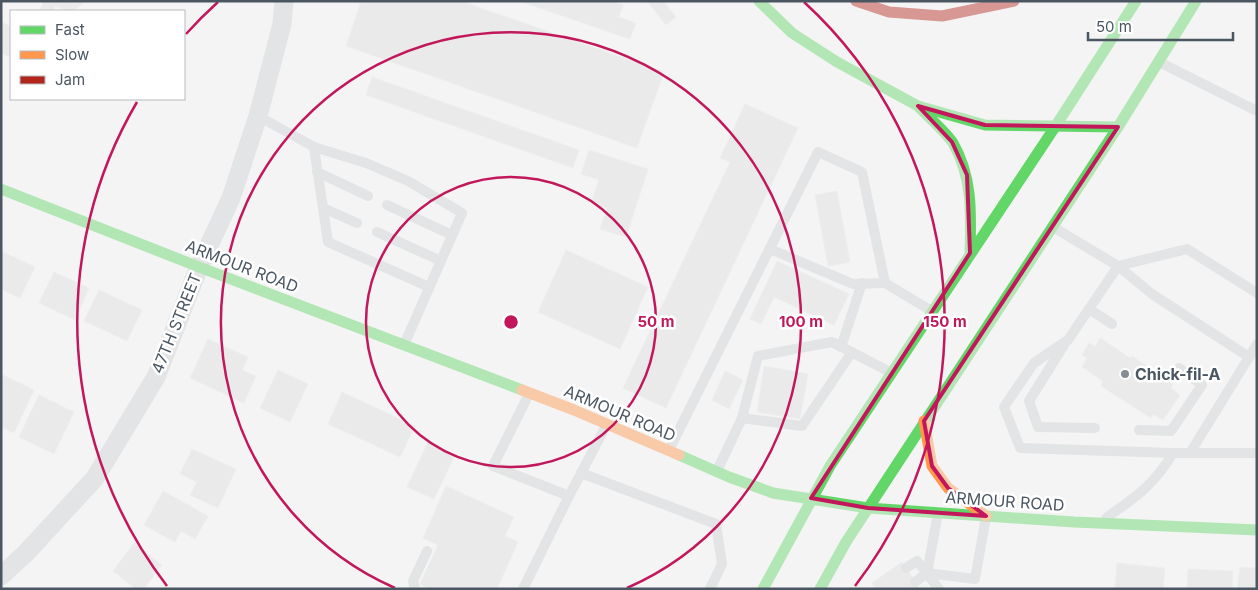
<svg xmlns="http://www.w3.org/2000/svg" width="1258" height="590" font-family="Inter,sans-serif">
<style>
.building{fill:#ddddde;stroke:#e5e6e7}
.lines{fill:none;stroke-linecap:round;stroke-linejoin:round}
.lane{stroke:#ced0d2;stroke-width:10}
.street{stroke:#ced0d2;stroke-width:19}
.fast{stroke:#63d668;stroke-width:11}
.slow{stroke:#ff974d;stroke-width:11}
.jam{stroke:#b3261e;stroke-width:11}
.marked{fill:none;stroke:#c2185b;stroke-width:4;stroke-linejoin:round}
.ring{fill:none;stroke:#c2185b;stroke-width:2.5}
.poi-dot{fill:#868d94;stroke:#fff;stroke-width:2}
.labels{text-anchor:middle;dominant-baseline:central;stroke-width:5;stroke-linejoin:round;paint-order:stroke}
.street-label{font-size:16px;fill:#4a5661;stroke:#fff}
.poi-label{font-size:16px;font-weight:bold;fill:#4a5661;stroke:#fff;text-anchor:start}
.centre{fill:#c2185b;stroke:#fff;stroke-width:2.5}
.ring-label{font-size:15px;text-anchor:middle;font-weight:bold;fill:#c2185b;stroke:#fff;stroke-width:5;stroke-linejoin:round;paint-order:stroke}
</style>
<rect width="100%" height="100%" fill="#f4f4f4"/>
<!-- building -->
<g class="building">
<polygon points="44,1 86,1 73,11 68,11 55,6 53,11 40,11"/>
<polygon points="361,1 461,1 664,72 637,148 346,46"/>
<polygon points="519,1 610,1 623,5 619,17 636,23 630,39"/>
<polygon points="647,1 663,1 676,17 666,25"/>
<polygon points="1,20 4,23 11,27 11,57 1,53"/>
<polygon points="372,77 579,150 573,168 366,95"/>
<polygon points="745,104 798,128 666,408 623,388 730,162 720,158"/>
<polygon points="589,150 648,169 626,237 600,229 607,208 591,203 599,180 581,174"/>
<polygon points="837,191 850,262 828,266 815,195"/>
<polygon points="566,250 648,287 620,349 538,312"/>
<polygon points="1,251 35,267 20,298 1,289"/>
<polygon points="777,261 849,294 834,325 774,297 761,324 750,319"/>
<polygon points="54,272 89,288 75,320 39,303"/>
<polygon points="99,290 142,310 127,341 84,321"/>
<polygon points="1100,338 1130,358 1132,356 1173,384 1171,388 1180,395 1163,420 1153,414 1151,418 1101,386 1103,381 1082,367 1087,358 1082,355 1089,343 1095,347"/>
<polygon points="208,339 248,357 242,370 256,376 244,403 190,378"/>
<polygon points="764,366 808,374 800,419 757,412"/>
<polygon points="278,370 308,384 290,422 260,408"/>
<polygon points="725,371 743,380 729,409 712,400"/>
<polygon points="1,374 34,390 14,433 1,427"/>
<polygon points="342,392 415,426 400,457 328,424"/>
<polygon points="39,395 74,412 54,454 19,437"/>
<polygon points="428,442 455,455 434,499 407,487"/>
<polygon points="192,449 236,469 218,508 190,495 197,482 180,474"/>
<polygon points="446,486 514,517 505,536 518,542 497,589 486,587 485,589 430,589 420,584 438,545 423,538"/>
<polygon points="163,491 208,516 195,539 181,531 175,542 144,525"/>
<polygon points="134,543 162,565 144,589 136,589 113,571"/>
<polygon points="902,562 920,589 876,589 872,583"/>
<polygon points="1117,563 1165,568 1163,589 1115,589"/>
<polygon points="1240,567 1257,568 1257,589 1237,589"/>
<polygon points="1188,569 1233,571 1232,589 1187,589"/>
</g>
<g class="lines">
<!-- lane -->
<g class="lane">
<polyline points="1159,62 1257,111"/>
<polyline points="258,116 314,147 366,163 408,181 462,213 404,345"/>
<polyline points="314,147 328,242 429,287"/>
<polyline points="317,172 368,196"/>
<polyline points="387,205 452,235"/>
<polyline points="323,208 357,223"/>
<polyline points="1053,227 1118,266 1187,249 1257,293"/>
<polyline points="377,232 441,261"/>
<polyline points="770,249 853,284 885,283"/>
<polyline points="1089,309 1112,324"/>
<polyline points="1064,345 1029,401 1038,427 1095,428"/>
<polyline points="841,347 862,283"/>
<polyline points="852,352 802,426 742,418 758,356 832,342 890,372"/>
<polyline points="1249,357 1152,294 1118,266 1068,340 1034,363 1004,407 1020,448 1173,453 1257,453"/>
<polyline points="529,394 493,466 569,496 607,424"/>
<polyline points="1139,430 1171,431 1202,385 1179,368"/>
<polyline points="669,450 818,152 862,172 885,283 930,310"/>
<polyline points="1190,453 1257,344"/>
<polyline points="717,471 742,418"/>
<polyline points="581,473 716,524 722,564 710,589"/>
<path d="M1106 518C1136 497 1154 485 1173 453"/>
<polyline points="906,568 917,561 939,589"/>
<polyline points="927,573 938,513"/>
<polyline points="915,582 927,573 975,579 986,517"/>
<polyline points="415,589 413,581 427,551"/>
<polyline points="523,589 569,496"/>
</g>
<!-- street -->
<polyline class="street" points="1,576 26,553 95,478 156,377 199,267 231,198 258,116 282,24 284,1"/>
<!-- fast -->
<g class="fast">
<polyline points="759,1 792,33 837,62 918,106 985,125 1118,127 1196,1"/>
<path d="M918 106C928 117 945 131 953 143 973 178 971 214 970 253"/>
<polyline points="1055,127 1136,1"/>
<polyline points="1,189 199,267 522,390"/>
<polyline points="679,455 729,477 773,493 868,508 1074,522 1257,530"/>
<polyline points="763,589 830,466 1055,127"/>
<polyline points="820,589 846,542 1118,127"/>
</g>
<!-- slow -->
<g class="slow">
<polyline points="522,390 574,410 679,455"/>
<polyline points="924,421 932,466 948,488 986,516"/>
</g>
<!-- jam -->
<polyline class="jam" points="856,1 889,12 942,16 1014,1"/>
</g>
<!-- marked area -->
<path d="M0 0H1258V590H0ZM918 106 985 125 1118 127 924 421 932 466 948 488 986 516 868 508 811 498 970 253 967 175 952 142Z" fill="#f4f4f4" fill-opacity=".55" fill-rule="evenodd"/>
<path class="marked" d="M918 106 985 125 1118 127 924 421 932 466 948 488 986 516 868 508 811 498 970 253 967 175 952 142Z"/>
<!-- distance rings -->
<g class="ring">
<circle cx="511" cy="322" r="145"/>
<path d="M395 588A290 290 0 1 1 627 588"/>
<path d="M167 586A434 434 0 0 1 137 102M186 34A434 434 0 0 1 218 2M804 2A434 434 0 0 1 855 586"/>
</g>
<!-- markers -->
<circle class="poi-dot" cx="1125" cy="374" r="5"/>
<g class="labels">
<!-- street labels -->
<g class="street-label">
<text transform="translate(242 266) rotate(21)">ARMOUR ROAD</text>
<text transform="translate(176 323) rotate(-68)">47TH STREET</text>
<text transform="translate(620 413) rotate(23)">ARMOUR ROAD</text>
<text transform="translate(1005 501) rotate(4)">ARMOUR ROAD</text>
</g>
<!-- poi labels -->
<g class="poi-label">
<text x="1135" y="374">Chick-fil-A</text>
</g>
</g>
<circle cx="511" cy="322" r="8" class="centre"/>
<g class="ring-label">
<text x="656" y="327">50 m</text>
<text x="801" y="327">100 m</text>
<text x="945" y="327">150 m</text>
</g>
<!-- border -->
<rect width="1258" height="590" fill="none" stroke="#4a5661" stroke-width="5"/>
<!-- legend -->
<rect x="10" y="10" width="175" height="90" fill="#ffffff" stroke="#b7bbc0"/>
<rect x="20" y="26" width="25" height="8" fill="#63d668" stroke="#b7bbc0"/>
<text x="55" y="35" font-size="15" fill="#4a5661">Fast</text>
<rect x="20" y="51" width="25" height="8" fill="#ff974d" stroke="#b7bbc0"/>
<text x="55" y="60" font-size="15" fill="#4a5661">Slow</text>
<rect x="20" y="76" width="25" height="8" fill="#b3261e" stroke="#b7bbc0"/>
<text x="55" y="85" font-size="15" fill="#4a5661">Jam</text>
<!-- scale -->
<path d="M1088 32v8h145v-8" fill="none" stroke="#4a5661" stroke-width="2.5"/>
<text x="1096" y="32" font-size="15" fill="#4a5661" stroke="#ffffff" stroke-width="4" paint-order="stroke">50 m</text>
</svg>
